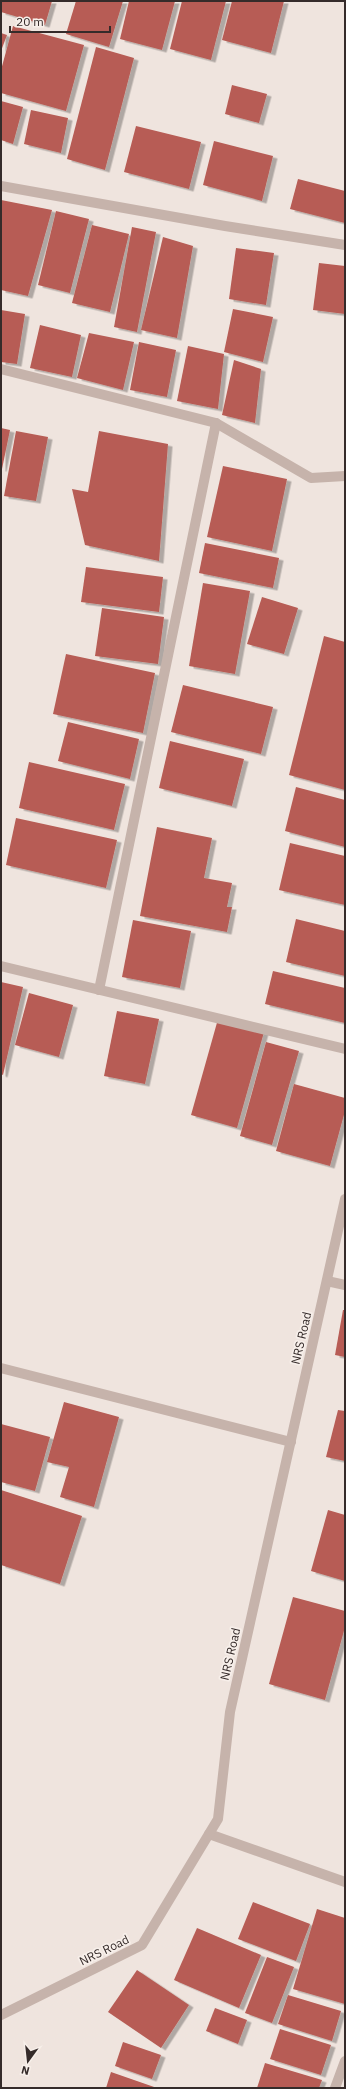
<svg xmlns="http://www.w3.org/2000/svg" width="346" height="2089" font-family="'IBM Plex Sans',sans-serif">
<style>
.building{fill:#b75c54;filter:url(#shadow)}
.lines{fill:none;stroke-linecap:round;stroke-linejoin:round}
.minor{stroke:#c6b3ab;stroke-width:10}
.tertiary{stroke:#c6b3ab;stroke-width:10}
.labels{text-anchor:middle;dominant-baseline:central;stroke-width:3.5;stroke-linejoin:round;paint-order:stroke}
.street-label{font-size:12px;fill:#352b2a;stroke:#f7efea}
</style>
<defs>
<filter id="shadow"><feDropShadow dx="4.5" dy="2.5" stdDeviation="0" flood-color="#0004"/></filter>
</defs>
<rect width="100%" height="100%" fill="#efe4de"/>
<!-- building -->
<g class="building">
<polygon points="1,1 52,1 45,25 1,12"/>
<polygon points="76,1 123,1 109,47 66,34"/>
<polygon points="129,1 175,1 162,50 120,39"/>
<polygon points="182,1 226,1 211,60 170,49"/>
<polygon points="232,1 284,1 271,53 222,40"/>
<polygon points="13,26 84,45 66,111 1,93 1,70"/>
<polygon points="1,33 7,35 1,51"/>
<polygon points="96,47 134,58 105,170 67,159"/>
<polygon points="232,85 267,94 259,123 225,114"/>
<polygon points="1,101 23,107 13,144 1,140"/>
<polygon points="31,110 68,118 61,153 24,144"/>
<polygon points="136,126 201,142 189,189 124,172"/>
<polygon points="214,141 273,156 262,201 203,185"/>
<polygon points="298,179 345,191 345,223 290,209"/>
<polygon points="1,200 52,210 28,296 1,290"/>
<polygon points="56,211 89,219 70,293 38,285"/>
<polygon points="92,225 129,234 110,312 72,303"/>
<polygon points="132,227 156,232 137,332 114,327"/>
<polygon points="163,237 193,246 177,338 141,330"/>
<polygon points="236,248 274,253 266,305 229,299"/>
<polygon points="319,263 345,266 345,314 313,310"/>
<polygon points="233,309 273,317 263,362 224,352"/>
<polygon points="1,310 25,314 17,364 1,362"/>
<polygon points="40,325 81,335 72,377 30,368"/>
<polygon points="89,333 134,342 123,390 77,378"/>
<polygon points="139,342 176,350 167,397 130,390"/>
<polygon points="188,346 224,354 218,409 177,401"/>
<polygon points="234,360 261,369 255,423 222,415"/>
<polygon points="1,428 10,430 2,469 1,469"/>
<polygon points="16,431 48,437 36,501 4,496"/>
<polygon points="99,431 168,444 159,561 85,545 72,489 88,492"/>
<polygon points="223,466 287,479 272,551 207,537"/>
<polygon points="205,543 279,558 273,588 199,573"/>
<polygon points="86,567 163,577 159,612 81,602"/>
<polygon points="203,583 250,591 235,674 189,666"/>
<polygon points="262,597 298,608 284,654 247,644"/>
<polygon points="102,608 164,617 158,664 95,656"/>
<polygon points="324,636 345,642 345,790 289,775"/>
<polygon points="66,654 155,673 143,733 53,714"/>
<polygon points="183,685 273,707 261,754 171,732"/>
<polygon points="68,722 139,739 130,779 58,761"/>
<polygon points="170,741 244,759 232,806 159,788"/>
<polygon points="29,762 125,784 114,830 19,808"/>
<polygon points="296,787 345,800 345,847 285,831"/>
<polygon points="16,818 117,840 106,888 6,865"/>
<polygon points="157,827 212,838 204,878 232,883 227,907 232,907 227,932 140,916"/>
<polygon points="290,843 345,856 345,905 279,890"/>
<polygon points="296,919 345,931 345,976 286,962"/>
<polygon points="133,920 191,931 180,988 122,977"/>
<polygon points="273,971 345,988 345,1023 265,1004"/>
<polygon points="1,982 23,987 3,1075 1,1074"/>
<polygon points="29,993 73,1005 59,1057 15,1045"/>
<polygon points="117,1011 159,1019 145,1084 104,1076"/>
<polygon points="218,1019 264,1032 237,1128 191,1115"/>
<polygon points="266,1042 299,1051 272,1145 240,1136"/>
<polygon points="294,1084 345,1098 345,1111 330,1166 276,1151"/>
<polygon points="343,1310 345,1310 345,1357 335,1355"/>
<polygon points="64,1402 119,1417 94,1507 60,1497 69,1467 47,1462"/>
<polygon points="338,1410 345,1411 345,1461 326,1457"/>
<polygon points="1,1424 50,1437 35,1491 1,1482"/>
<polygon points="1,1490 82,1516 60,1584 1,1565"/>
<polygon points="328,1510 345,1515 345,1581 311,1571"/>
<polygon points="293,1597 345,1611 345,1627 325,1700 269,1684"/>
<polygon points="253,1902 310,1924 296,1961 238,1939"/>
<polygon points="317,1909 345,1918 345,2004 293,1989"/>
<polygon points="197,1928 261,1955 239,2008 174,1980"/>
<polygon points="267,1957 294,1967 272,2023 245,2013"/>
<polygon points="137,1970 189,2005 161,2048 108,2012"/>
<polygon points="288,1995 341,2011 332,2041 278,2024"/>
<polygon points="215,2008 247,2020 238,2044 206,2031"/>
<polygon points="280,2029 331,2045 321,2075 270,2059"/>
<polygon points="123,2042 161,2055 152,2079 115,2066"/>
<polygon points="265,2063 322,2080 319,2088 257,2088"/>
<polygon points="111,2072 157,2088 106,2088"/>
</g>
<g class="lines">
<!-- minor -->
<g class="minor">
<polyline points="1,186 225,226 345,245"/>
<polyline points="1,369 216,423 311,478 345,476"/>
<polyline points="1,966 345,1049"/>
<polyline points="99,990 216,423"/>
<polyline points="327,1281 345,1285"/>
<polyline points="1,1368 291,1442"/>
<polyline points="209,1834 345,1882"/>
<polyline points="335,2088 345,2061"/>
</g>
<!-- tertiary -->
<polyline class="tertiary" points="1,2015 142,1945 218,1819 230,1712 345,1199"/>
</g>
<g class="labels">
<!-- street labels -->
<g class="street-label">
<text transform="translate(301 1338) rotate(-77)">NRS Road</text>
<text transform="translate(230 1654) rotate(-77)">NRS Road</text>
<text transform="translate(104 1950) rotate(-26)">NRS Road</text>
</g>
</g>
<!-- border -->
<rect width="346" height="2089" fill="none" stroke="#352b2a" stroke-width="4"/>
<!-- north arrow -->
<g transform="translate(28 2061) rotate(195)" stroke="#f7efea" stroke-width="3" paint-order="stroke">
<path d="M0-3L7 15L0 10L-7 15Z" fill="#352b2a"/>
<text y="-6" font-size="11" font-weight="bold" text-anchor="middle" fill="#352b2a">N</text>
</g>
<!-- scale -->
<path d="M10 26v6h100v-6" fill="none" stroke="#352b2a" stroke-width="2"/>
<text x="16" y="26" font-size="12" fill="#352b2a" stroke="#f7efea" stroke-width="3" paint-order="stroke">20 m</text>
</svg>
